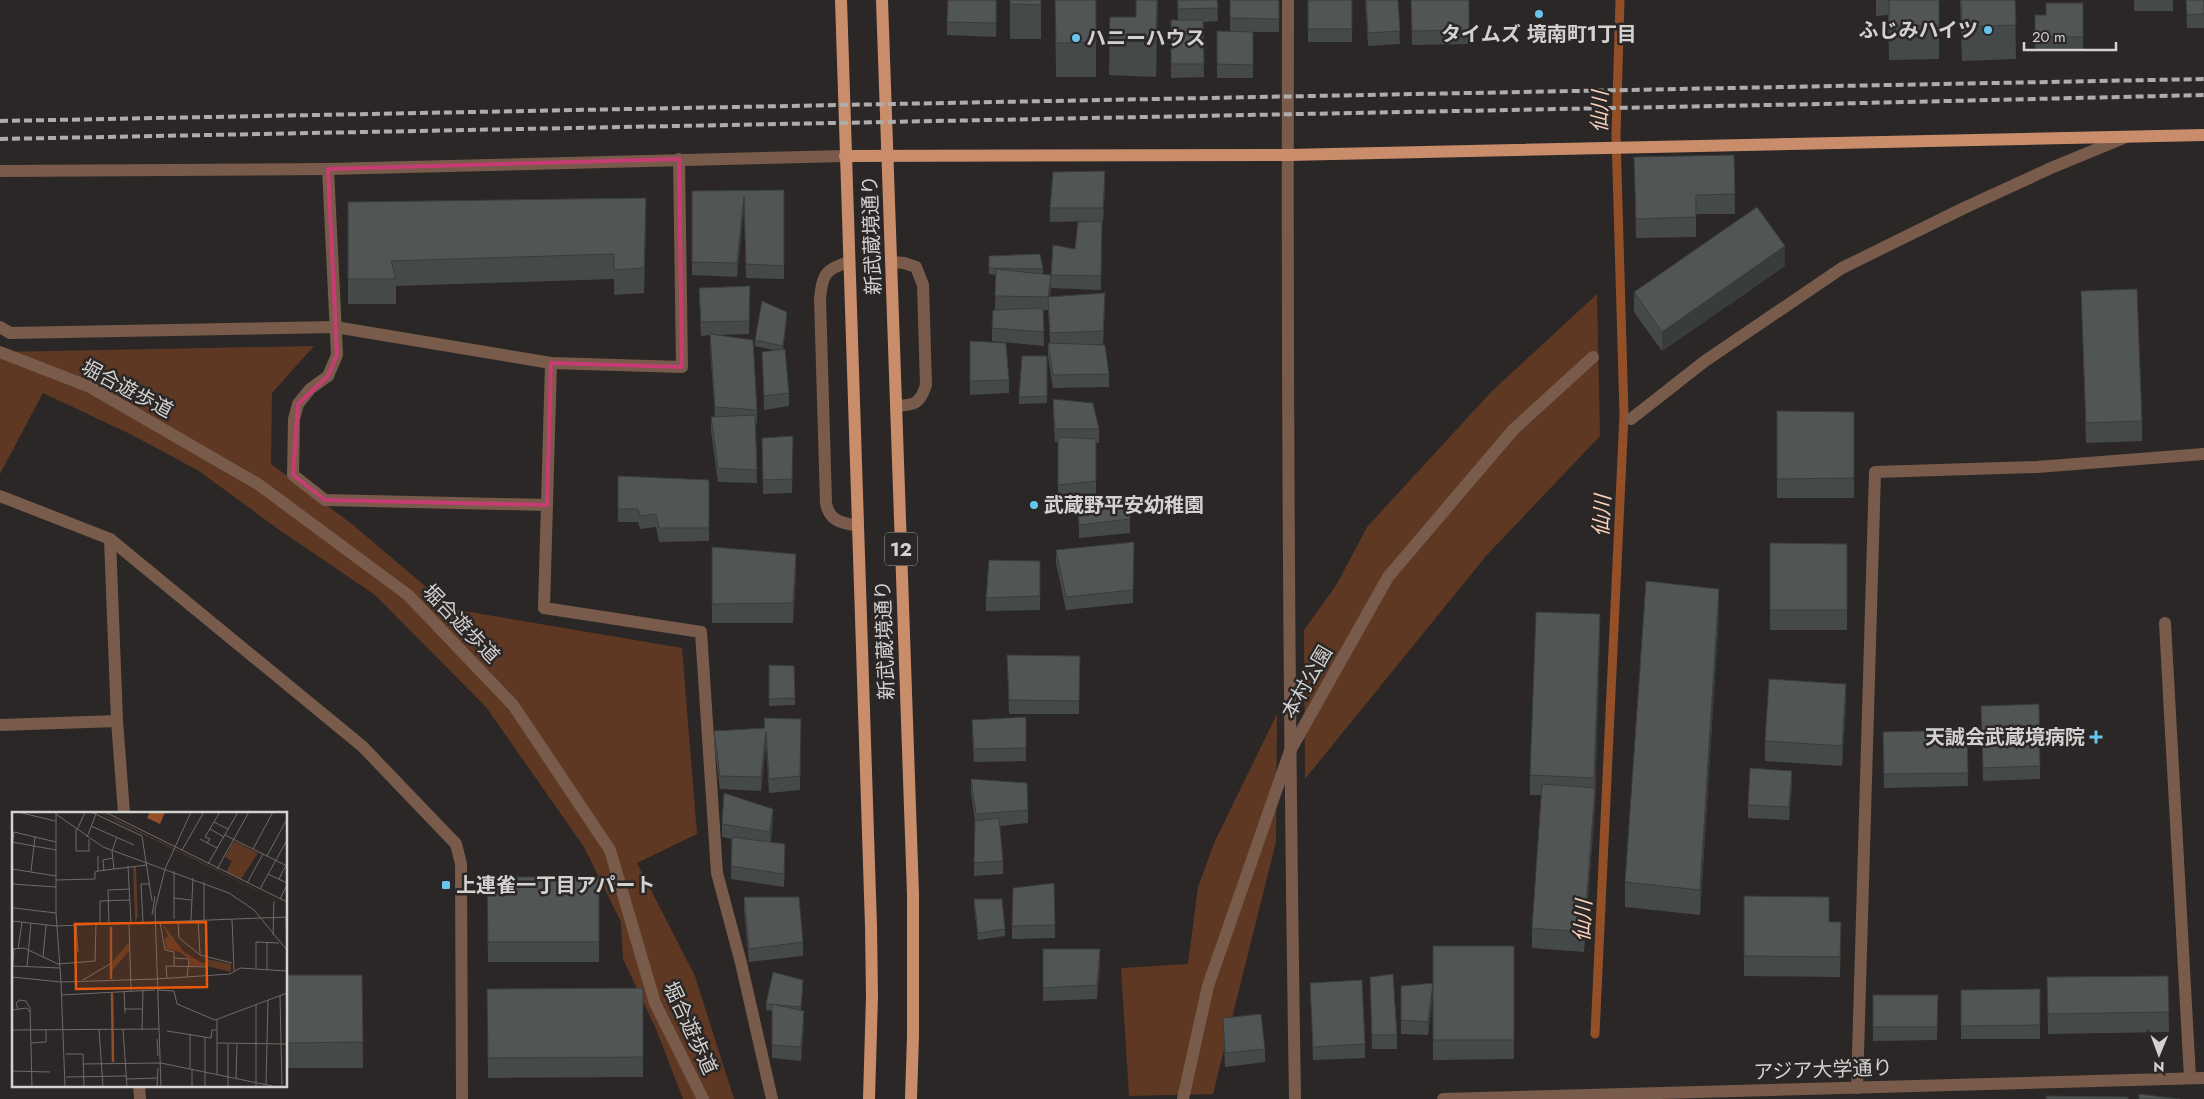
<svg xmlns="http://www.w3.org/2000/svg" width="2204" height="1099" font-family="Jost,'Noto Sans JP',sans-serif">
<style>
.green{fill:#5e3823}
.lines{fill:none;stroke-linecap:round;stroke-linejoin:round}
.stream{stroke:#924f28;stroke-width:9}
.pedestrian{stroke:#795b4b;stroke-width:12}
.minor{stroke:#795b4b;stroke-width:12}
.tertiary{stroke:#795b4b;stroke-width:12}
.primary{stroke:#ca8d6c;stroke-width:12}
.rail{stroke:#afadac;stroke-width:4;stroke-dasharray:8 4;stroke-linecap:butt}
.wall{fill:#46494a}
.shaded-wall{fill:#393c3c}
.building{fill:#515556;stroke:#393c3c}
.marked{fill:none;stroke:#c63d73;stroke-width:4;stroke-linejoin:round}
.poi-dot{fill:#65c5ef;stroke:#2a2726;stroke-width:2}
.labels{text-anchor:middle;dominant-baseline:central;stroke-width:5;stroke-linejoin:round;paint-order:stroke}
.shield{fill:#2a2726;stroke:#a19f9e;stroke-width:1}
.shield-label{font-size:19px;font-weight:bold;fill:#d4d2d1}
.poi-label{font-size:20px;font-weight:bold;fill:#d4d2d1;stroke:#2a2726;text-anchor:start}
.street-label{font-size:20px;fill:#d4d2d1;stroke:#2a2726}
.water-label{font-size:21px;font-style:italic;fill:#f8d0bb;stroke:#2a2726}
.inset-river{fill:none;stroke:#924f28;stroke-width:2.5}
.inset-road{fill:none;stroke:#6e6b6a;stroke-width:1}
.view{fill:#e8590c;fill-opacity:0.15;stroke:#e8590c;stroke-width:2.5}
.inset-edge{fill:none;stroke:#d4d2d1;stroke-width:2.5}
</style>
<rect width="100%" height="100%" fill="#2a2726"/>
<!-- green -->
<g class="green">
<polygon points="1597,294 1600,436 1486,556 1305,779 1304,630 1337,584 1367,527 1491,392"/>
<polygon points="314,346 272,393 271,464 352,524 452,609 682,648 697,834 637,863 695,976 734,1099 683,1099 656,1029 623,959 621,922 584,847 486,707 375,595 278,529 199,471 132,435 43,393 0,474 0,352"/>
<polygon points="1277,714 1276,842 1213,1094 1129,1096 1121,968 1188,964 1198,887 1215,841"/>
</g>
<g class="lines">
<!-- stream -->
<polyline class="stream" points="1595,1034 1624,415 1616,135 1620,0"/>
<!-- pedestrian -->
<g class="pedestrian">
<polyline points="0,352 90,387 258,484 408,595 513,705 610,850 655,1003 703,1099"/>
<polyline points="1183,1099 1208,986 1290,751 1388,577 1513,430 1593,357"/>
</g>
<!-- minor -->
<g class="minor">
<path d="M1288 0C1287 366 1289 733 1295 1099"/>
<polyline points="328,169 337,355 328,376 310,389 298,404 294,419 293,475 325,500 547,505"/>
<polyline points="0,171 328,169 845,156"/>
<path d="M849 262C825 269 822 275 820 299L826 503C829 521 841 523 858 526"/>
<path d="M892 262 904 263 916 267 923 285 926 385C920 404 915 405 896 406"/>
<polyline points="0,327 10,333 335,327 551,363 682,367 679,159"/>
<polyline points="551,363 544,608 701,632 717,873 741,963 772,1099"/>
<polyline points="1631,419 1705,361 1842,268 1964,208 2051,168 2126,137"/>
<polyline points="0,496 110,539 362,746 456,844 461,864 462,1099"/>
<polyline points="110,539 117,721 124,813"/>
<polyline points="2165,623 2190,1078"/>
<polyline points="0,725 117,721"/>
<polyline points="139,1085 140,1099"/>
<polyline points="1857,1088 1875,472 2037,467 2204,454"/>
</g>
<!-- tertiary -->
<polyline class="tertiary" points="1443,1099 2204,1078"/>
<!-- primary -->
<g class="primary">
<polyline points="841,0 871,926 872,996 869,1099"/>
<polyline points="882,0 913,894 913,1036 911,1099"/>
<polyline points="845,156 1288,155 2204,135"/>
</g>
<!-- rail -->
<g class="rail">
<polyline points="0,121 2204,79"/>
<polyline points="0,139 1821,104 2204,95"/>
</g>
</g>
<!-- wall -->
<g class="wall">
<polygon points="997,0 996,37 947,35 947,22"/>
<rect x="1010" y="0" width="31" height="39"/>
<polygon points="1055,0 1096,0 1096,77 1056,77"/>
<polygon points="1158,0 1156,77 1109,75 1110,17 1136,17"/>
<polygon points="1177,0 1217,0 1218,21 1203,22 1204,77 1171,78 1171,20 1178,20"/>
<polygon points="1230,0 1279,0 1279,32 1253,32 1253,78 1217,78 1217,31 1230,32"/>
<rect x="1308" y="0" width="44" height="42"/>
<polygon points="1365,0 1398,0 1400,44 1368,46"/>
<polygon points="1411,0 1469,0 1469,44 1412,45"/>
<polygon points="1876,0 1939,0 1939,59 1889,60 1888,15 1876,16"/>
<polygon points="1960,0 2015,0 2016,59 1962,61"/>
<rect x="2134" y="0" width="39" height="11"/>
<polygon points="2186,0 2204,0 2204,28 2187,28"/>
<polygon points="2083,3 2083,50 2035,50 2035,15 2046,15"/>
<polygon points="1734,155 1735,214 1696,214 1696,237 1636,238 1634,157"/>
<polygon points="1105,185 1103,221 1102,221 1101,290 1051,288 1050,297 1105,306 1103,344 1096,344 1109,374 1109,387 1053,388 1048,357 1048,343 1050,343 1048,310 1043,310 1044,346 992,341 992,328 995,309 996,275 989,274 989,256 1043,269 1043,274 1051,275 1100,221 1050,222 1050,208"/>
<polygon points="784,190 784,279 746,278 744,210 737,277 692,275 692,191"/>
<polygon points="348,202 646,223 644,293 614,295 614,279 396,286 396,304 348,304"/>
<polygon points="1785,266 1662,351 1634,312 1634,292"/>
<polygon points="699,288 750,299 749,334 718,335 757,410 757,423 755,423 757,483 718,482 711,431 711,417 715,417 710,348 710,335 701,336"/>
<polygon points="2081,291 2142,421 2142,441 2086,443"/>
<polygon points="787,319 783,349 789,393 789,406 764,410 762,352 774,350 755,346 755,340"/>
<polygon points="970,341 1009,380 1009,393 970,395"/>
<polygon points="1047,356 1047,403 1019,404 1019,397"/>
<polygon points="1053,399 1099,429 1099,443 1096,443 1096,495 1058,498 1058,442 1055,442 1053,412"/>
<polygon points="1777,411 1854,412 1854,498 1777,498"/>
<polygon points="793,436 792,493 763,494 762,438"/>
<polygon points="618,476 709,480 709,541 659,542 656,527 640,529 638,522 618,522"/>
<polygon points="1130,496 1130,533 1079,538 1078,497"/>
<polygon points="1134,542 1133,603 1066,610 1056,563 1056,550"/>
<polygon points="1770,543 1847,544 1847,630 1770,630"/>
<polygon points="712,547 796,574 793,623 712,623"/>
<polygon points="1040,561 1040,610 986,611 986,598"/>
<polygon points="1719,614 1700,915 1625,907 1625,882"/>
<polygon points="1600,634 1595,807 1584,952 1532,948 1532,928 1542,795 1530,795 1530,775"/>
<polygon points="1007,655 1080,656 1079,714 1009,714"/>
<polygon points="769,665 794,666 795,705 769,706"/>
<polygon points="1846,703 1842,766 1765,761 1765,741"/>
<polygon points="1981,706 2040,766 2040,779 1983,781"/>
<polygon points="1026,717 1026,761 974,762 972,734 972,720"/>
<polygon points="764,718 801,719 800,790 769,793 766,746 761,791 720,789 714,744 714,731 764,729"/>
<polygon points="1967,730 1968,786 1884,788 1883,732"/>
<polygon points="971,779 1028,810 1028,823 1000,826 1003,861 1003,874 974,876 975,821 971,792"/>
<polygon points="1792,784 1789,820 1748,818 1748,805"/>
<polygon points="773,823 771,842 785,857 784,887 731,879 732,839 722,837 722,824"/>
<polygon points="487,877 599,877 599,962 488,962"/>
<polygon points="1054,883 1055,938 1012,939 1012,926"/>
<polygon points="1744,896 1829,922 1841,922 1840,977 1744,976"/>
<polygon points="744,897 803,942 803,956 749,962 744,910"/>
<polygon points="974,899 1005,929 1005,936 978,940 974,906"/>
<polygon points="1433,946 1514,946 1514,1059 1433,1060"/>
<polygon points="1043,949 1100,963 1097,999 1043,1001"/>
<polygon points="286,975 362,975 363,1068 286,1068"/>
<polygon points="2168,976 2169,1032 2048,1034 2047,977"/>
<polygon points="1370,977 1397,1035 1397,1049 1372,1049"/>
<polygon points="1310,983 1365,1044 1365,1058 1313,1060"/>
<polygon points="803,986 801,1010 804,1024 801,1061 772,1058 772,1011 766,1010 766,1004"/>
<polygon points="1401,986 1433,996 1428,1035 1401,1034"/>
<polygon points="643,988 643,1077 488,1078 487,989"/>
<polygon points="2040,989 2040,1039 1961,1039 1961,990"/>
<polygon points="1873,995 1938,995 1937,1040 1873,1041"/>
<polygon points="1223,1018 1265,1049 1265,1062 1225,1067"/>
</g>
<!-- shaded-wall -->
<g class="shaded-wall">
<polygon points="1157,0 1158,0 1156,77 1156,42"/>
<polygon points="1105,171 1105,185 1103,221 1103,208"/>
<polygon points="744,196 744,210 737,277 737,263"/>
<polygon points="646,198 646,223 644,293 644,268"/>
<polygon points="1785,246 1785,266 1662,351 1662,332"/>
<polygon points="1051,275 1051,288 1048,307 1048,297 1048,310 1048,297"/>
<polygon points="750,286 750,299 749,334 749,321"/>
<polygon points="1105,293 1105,306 1103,344 1103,331"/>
<polygon points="787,312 787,319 783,352 783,346"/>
<polygon points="796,554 796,574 793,623 793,603"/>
<polygon points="1719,589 1719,614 1700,915 1700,890"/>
<polygon points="1600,614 1595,807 1584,952 1584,932 1594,791"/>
<polygon points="1846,684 1846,703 1842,766 1842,746"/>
<polygon points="766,732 766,746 761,791 761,777"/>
<polygon points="1792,771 1792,784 1789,820 1789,807"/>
<polygon points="773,809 773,823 770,845 770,832"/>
<polygon points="785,844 785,857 784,887 784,874"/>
<polygon points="1100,949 1100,963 1097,999 1097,985"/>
<polygon points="1433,983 1433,996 1428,1035 1428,1022"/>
<polygon points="804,1011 804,1024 801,1061 801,1047"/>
</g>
<!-- building -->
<g class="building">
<polygon points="948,0 996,0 996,23 947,22"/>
<polygon points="1010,0 1041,0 1041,5 1010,4"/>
<polygon points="1055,0 1096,0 1096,42 1056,43"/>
<polygon points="1136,0 1157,0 1156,42 1109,41 1110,17 1136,17"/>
<polygon points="1178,0 1217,0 1218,8 1178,9"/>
<polygon points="1230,0 1279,0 1279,19 1230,18"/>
<rect x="1308" y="0" width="44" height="29"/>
<polygon points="1366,0 1398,0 1400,31 1368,33"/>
<polygon points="1411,0 1469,0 1469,30 1412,31"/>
<polygon points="1889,0 1939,0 1939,25 1889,26"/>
<polygon points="1961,0 2015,0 2016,25 1962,27"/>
<polygon points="2186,0 2204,0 2204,14 2187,15"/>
<polygon points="2046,3 2083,3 2083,37 2035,37 2035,15 2046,15"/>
<polygon points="1171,20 1203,20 1204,64 1171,64"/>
<polygon points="1217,31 1253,32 1253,65 1217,64"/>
<polygon points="1734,155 1735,194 1696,195 1696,217 1636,219 1634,157"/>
<polygon points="1105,171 1103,208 1050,208 1053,172"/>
<polygon points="784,190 784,266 746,264 744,196 737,263 692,262 692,191"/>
<polygon points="646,198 644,268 614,270 614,254 391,261 396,279 348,279 348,202"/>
<polygon points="1757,207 1785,246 1662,332 1634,292"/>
<polygon points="1102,221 1101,276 1051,275 1048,297 995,296 996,269 1051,275 1053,245 1075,249 1078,222"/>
<polygon points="1040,254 1043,269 989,268 989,256"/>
<polygon points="750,286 749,321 701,322 699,288"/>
<polygon points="2137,289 2142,421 2086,423 2081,291"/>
<polygon points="1105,293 1103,331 1050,333 1048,297"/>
<polygon points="762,301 787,312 783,346 755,340"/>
<polygon points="1043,308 1044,332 992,328 993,310"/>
<polygon points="710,334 753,340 757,410 715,407"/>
<polygon points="970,341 1006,343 1009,380 970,381"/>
<polygon points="1048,343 1105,345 1109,374 1053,375"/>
<polygon points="785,349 789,393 764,396 762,352"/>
<polygon points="1022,356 1047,356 1047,396 1019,397"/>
<polygon points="1053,399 1093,403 1099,429 1055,429"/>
<polygon points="1777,411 1854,412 1854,478 1777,479"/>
<polygon points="755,415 757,470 718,468 711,417"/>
<polygon points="793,436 792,479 763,480 762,438"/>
<polygon points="1058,437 1096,439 1096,481 1058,485"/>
<polygon points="618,476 709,480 709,528 659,528 656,514 640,516 638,509 618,509"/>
<polygon points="1130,496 1130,519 1079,525 1078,497"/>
<polygon points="1134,542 1133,590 1066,597 1056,550"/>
<polygon points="1770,543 1847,544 1847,610 1770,610"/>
<polygon points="712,547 796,554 793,603 712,604"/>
<polygon points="989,560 1040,561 1040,596 986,598"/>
<polygon points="1646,581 1719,589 1700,890 1625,882"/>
<polygon points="1536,612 1600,614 1594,778 1530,775"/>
<polygon points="1007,655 1080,656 1079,701 1009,700"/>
<polygon points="769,665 794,666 795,698 769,699"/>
<polygon points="1769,679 1846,684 1842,746 1765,741"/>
<polygon points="2039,704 2040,766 1983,768 1981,706"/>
<polygon points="1026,717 1026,748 974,749 972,720"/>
<polygon points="764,718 801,719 800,776 769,779 766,732 761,777 720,776 714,731 765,728"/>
<polygon points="1967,730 1968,773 1884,774 1883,732"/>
<polygon points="1750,768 1792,771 1789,807 1748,805"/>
<polygon points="971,779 1027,783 1028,810 976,814"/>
<polygon points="1542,784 1595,788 1584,932 1532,928"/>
<polygon points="724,793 773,809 770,832 722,824"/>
<polygon points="999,818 1003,861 974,863 975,821"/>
<polygon points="732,837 785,844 784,874 731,866"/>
<polygon points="487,877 599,877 599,942 488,942"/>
<polygon points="1054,883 1055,925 1012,926 1013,888"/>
<polygon points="1744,896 1829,897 1829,922 1841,922 1840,957 1744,956"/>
<polygon points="744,897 799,897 803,942 749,949"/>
<polygon points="974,899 1002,899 1005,929 978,933"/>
<rect x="1433" y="946" width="81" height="94"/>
<polygon points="1043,949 1100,949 1097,985 1043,988"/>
<polygon points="773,972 803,980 801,1007 766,1004"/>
<polygon points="1393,974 1397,1035 1372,1035 1370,977"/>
<polygon points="286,975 362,975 363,1042 286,1043"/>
<polygon points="2168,976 2169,1012 2048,1014 2047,977"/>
<polygon points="1362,980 1365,1044 1313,1047 1310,983"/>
<polygon points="1433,983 1428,1022 1401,1020 1401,986"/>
<polygon points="643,988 643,1057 488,1058 487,989"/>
<polygon points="2040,989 2040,1025 1961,1026 1961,990"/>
<polygon points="1873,995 1938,995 1937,1027 1873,1027"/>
<polygon points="772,1004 804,1011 801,1047 772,1045"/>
<polygon points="1261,1014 1265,1049 1225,1053 1223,1018"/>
<polygon points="2139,1094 2180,1099 2139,1099"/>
<polygon points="2046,1096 2128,1097 2128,1099 2046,1099"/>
</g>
<!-- marked area -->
<path class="marked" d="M679 159 682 367 551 363 547 505 325 500 293 475 298 404 328 376 337 355 328 169Z"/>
<!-- markers -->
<g class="poi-dot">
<circle cx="1539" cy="14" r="5"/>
<circle cx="1988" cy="30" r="5"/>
<circle cx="1076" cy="38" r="5"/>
<circle cx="1034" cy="505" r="5"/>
<path d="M2093.5 729.5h5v5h5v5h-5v5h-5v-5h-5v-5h5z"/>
<rect x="441" y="880" width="10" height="10" rx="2.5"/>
</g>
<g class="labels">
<!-- shield labels -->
<rect class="shield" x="885" y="532.5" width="32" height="33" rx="4"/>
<g class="shield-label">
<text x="901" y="549">12</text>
</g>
<!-- poi labels -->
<g class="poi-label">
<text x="1978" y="30" text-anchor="end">ふじみハイツ</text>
<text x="1539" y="34" text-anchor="middle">タイムズ 境南町1丁目</text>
<text x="1086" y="38">ハニーハウス</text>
<text x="1044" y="505">武蔵野平安幼稚園</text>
<text x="2085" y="737" text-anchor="end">天誠会武蔵境病院</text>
<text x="456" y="885">上連雀一丁目アパート</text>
</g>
<!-- street labels -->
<g class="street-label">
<text transform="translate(872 235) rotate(-92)">新武蔵境通り</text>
<text transform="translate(127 389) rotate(28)">堀合遊歩道</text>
<text transform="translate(461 624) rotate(46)">堀合遊歩道</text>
<text transform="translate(885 640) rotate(-92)">新武蔵境通り</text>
<text transform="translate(1307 682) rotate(-60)">本村公園</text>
<text transform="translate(690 1028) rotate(65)">堀合遊歩道</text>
<text transform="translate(1823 1070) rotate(-2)">アジア大学通り</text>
</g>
<!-- water labels -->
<g class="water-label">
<text transform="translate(1600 112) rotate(-89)">仙川</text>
<text transform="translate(1602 516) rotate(-87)">仙川</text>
<text transform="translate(1583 921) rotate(-87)">仙川</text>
</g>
</g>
<!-- overview -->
<g transform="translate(12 812)">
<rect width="275" height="275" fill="#2a2726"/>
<path d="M222 29 246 41 229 67 214 60 220 49 213 45ZM121 55H124L126 105 123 110ZM150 111 172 140 192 152 195 147 219 152V160L195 154 176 155 178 148 168 140 154 137 153 126 156 124ZM117 130V139L100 159 99 151Z" fill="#5e3823"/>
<path d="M86 0 108 10 275 93 115 14ZM138 0H153L148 12 135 6Z" fill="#924f28"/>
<path class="inset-river" d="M99 167V115M100 181 101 250"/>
<path class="inset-road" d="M6 0 43 9M79 0 130 24 140 89M93 0 275 90M44 2 91 35 217 81 242 98 275 138M202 10 216 17M79 14 122 33M64 17V39H77V27M198 17 212 25M65 18 73 0M213 23 275 54M75 25 84 2M188 27 205 36M0 30 44 38M195 31 198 27 193 25 208 0M0 35 2 20 44 30M241 37 261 0M170 38 192 0M255 44 275 7M196 52 226 0M116 54 119 111M0 57 44 64M102 57 100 39 105 25M205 57 237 0M19 59 23 25M86 59 135 53M92 59 91 48 101 46M162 59V107M256 62 275 71M267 67 274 53M44 68 83 67V60L86 59V44M192 70V108M235 71 251 42M0 72 44 75M248 77 275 28M161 86 179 88M268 87 275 73M2 96 44 101M140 103 143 84M274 105 275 137M220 107 222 159M179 108 181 66M186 108 188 142M0 109 44 114 275 105M166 109 167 126 188 143 220 151M131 110 129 72H137M148 110 153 138 162 140V154M117 111 119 179M88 112V89L118 88M97 112 96 78 118 77M64 114 66 140M261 123 262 89M255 131V157M0 137 12 136 46 152 83 149 84 112M6 137 10 110M31 145 34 113M162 146 177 147 175 165M1 154 48 156M15 155 19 111M244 156V130L267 131M0 165 49 170 44 101V1M0 165 2 137M155 166 154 154 194 155 196 165M145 167 218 162 228 156 275 159M71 168 98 152M146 178 162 179 165 192 203 208 275 181M112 179 113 201M49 183 143 178M268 184 270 275M244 193V275M6 197 4 191 8 188 14 189 18 196 20 275M112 197H130M0 198 15 196 18 200M87 217 91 275M111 217 115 275M130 217 131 178M0 218 147 217M155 219 199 226 200 218H205M178 223V257M145 227 146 244M19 231 34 230V218M205 231 275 232M54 242H71L72 275M71 252 149 251 265 275M0 259 38 260M205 262V207M54 265 114 264M224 266 225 232M114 267 145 266M254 272 256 188M53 275 49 170 145 167M145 275 146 256M149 275 143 97 153 57 179 0M180 275V257M193 275V225M216 275V232"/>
<path class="view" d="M194 110 195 175 64 177 63 112Z"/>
<rect width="275" height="275" class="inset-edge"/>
</g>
<!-- north arrow -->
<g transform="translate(2159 1054) rotate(181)" stroke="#2a2726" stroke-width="4" paint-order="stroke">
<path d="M0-4L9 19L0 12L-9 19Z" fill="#d4d2d1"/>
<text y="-8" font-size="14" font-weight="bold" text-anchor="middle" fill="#d4d2d1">N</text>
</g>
<!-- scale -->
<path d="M2024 42v8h92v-8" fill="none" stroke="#d4d2d1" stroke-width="2.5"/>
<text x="2032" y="42" font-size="15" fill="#d4d2d1" stroke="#2a2726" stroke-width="4" paint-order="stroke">20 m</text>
</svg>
